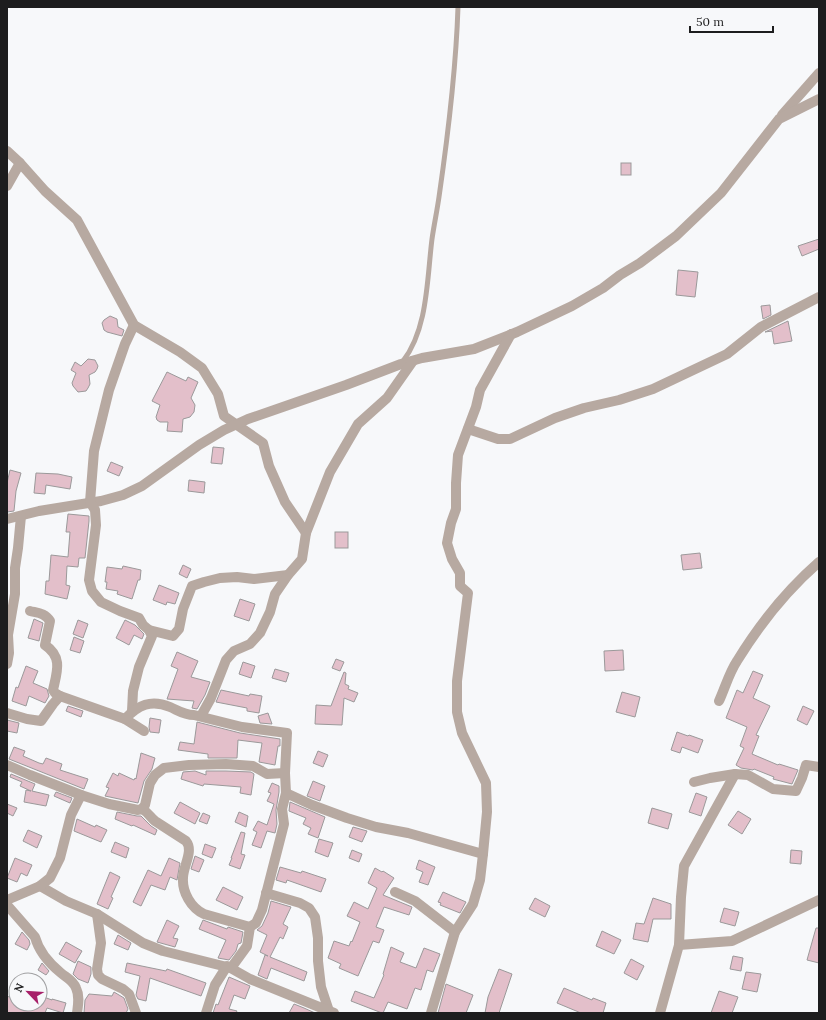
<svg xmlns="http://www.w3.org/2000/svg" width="826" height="1020" font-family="Lora,serif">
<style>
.building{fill:#e3bfca;stroke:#9b999a}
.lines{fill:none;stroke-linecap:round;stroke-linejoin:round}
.lane{stroke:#b7a9a1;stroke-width:5}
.street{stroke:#b7a9a1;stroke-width:10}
</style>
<rect width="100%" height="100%" fill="#f7f8fa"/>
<!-- building -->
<g class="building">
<rect x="621" y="163" width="10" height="12"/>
<polygon points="819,239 819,249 802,256 798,246"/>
<polygon points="678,270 698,272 695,297 676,295"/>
<polygon points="770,305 771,315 763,319 761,306"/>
<polygon points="110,316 117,319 118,327 124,330 122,336 107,332 104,330 102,323 104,320"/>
<polygon points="788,321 792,341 774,344 772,331 765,332"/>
<polygon points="88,359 95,360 98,366 97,369 95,372 89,375 90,384 88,388 86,391 78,392 73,386 72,383 76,373 71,370 75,362 81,366"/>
<polygon points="167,372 186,381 188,377 198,382 191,398 195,405 194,412 190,417 183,419 182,432 167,431 168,422 160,422 157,420 156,417 160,405 152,401"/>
<polygon points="213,447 224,448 222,464 211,463"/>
<polygon points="111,462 123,467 119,476 107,471"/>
<polygon points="10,470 21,473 16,491 14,511 7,512 7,483"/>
<polygon points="36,473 58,474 72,477 70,489 46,485 45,494 34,493"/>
<polygon points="189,480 205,482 204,493 188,491"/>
<polygon points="68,514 89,516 89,521 85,558 79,558 78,567 67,566 66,585 70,586 67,599 45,594 46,581 49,581 51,555 68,557 70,532 66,532"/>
<rect x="335" y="532" width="13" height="16"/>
<polygon points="700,553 702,568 683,570 681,555"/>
<polygon points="183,565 191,569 187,578 179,574"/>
<polygon points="123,566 141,570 140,580 138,580 132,599 117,594 118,591 106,589 107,582 105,582 107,567 122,569"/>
<polygon points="159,585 179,593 175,604 167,602 166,605 153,600"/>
<polygon points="240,599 255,604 249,621 234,616"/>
<polygon points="34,619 43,623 39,641 28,638"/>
<polygon points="78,620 88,624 83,638 73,634"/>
<polygon points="125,620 135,625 144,634 142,639 134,635 129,645 116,638"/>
<polygon points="74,637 84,641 80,653 70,650"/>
<polygon points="623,650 624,670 605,671 604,651"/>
<polygon points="177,652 198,661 191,677 210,682 205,695 197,709 192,708 194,701 167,699 178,669 171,666"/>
<polygon points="336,659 344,662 340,671 332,668"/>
<polygon points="243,662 255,666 251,678 239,674"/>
<polygon points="26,666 38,671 33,683 47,689 49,696 45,703 29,696 26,706 12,701 16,687 18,688"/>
<polygon points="275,669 289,673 286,682 272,678"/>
<polygon points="753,671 763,675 753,698 770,706 756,735 759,736 752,754 778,765 779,764 798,770 792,784 773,779 774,777 754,769 753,770 741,768 736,765 744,748 740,746 747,727 726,718 737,690 743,693"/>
<polygon points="344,672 346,673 345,684 349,686 348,689 358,693 354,702 344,698 342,725 315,724 316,705 331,706"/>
<polygon points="221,690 249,696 250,694 262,696 259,713 247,711 247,708 216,702"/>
<polygon points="622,692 640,697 635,717 616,712"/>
<polygon points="68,706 83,711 81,717 66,711"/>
<polygon points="803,706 814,711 807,725 797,720"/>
<polygon points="268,713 272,724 260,723 258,716"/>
<polygon points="150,718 161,720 159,733 150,732 149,727"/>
<polygon points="7,720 19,723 17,733 7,731"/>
<polygon points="197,722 240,733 280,739 280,746 278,746 275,765 259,762 262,743 238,740 237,758 208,758 208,754 178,750 180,742 194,744"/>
<polygon points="677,732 688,736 689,735 703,740 698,753 682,747 680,753 671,750"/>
<polygon points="14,747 25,751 23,756 39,763 43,764 46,758 62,764 60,770 88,779 84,789 9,759"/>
<polygon points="318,751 328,755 323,767 313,763"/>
<polygon points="141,753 155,758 152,769 144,781 138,803 105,796 109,788 106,787 113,773 118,776 119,773 134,780 135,778 136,779"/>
<polygon points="195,771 206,775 206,771 226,771 251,772 254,774 251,795 240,793 241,787 204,784 203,786 181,779 183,772"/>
<polygon points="11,774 35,784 32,791 49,795 46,806 24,802 26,790 31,791 20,786 22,782 10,777"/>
<polygon points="313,781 325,786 320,801 307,796"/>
<polygon points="272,783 279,786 279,792 276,810 277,824 275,833 267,831 261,848 252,845 257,832 253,830 258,821 267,825 274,804 267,801 271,793 268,792"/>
<polygon points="56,792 72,798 70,803 54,796"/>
<polygon points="696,793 707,797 701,816 689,812"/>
<polygon points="180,802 200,813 195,824 174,813"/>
<polygon points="290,802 325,817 318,838 308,834 311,828 303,824 306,818 289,811"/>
<polygon points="7,804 17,808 13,816 7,813"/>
<polygon points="652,808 672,814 668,829 648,823"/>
<polygon points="738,811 751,819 742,834 728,825"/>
<polygon points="117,812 137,816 141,816 151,826 157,830 155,835 133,825 132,826 115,819"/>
<polygon points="239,812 248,816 246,827 235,822"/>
<polygon points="203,813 210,816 207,824 199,821"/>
<polygon points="77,819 95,827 96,825 107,830 101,842 74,831"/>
<polygon points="353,827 367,831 362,842 349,837"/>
<polygon points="28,830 42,836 37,848 23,841"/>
<polygon points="241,832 245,833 241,854 245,855 240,869 229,865 232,858 231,858"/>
<polygon points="319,839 333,843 328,857 315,852"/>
<polygon points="115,842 129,848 126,858 111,852"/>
<polygon points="205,844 216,848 212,858 202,854"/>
<polygon points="352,850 362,854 359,862 349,858"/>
<polygon points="791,850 802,851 801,864 790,863"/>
<polygon points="195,856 204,860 199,872 191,869"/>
<polygon points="15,858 32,865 27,876 21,873 17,882 7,878"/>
<polygon points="169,858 180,863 177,880 170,877 165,890 151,885 141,906 133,902 148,870 161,876"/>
<polygon points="419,860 435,867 428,885 419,882 423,872 416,869"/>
<polygon points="280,867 301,873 302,871 326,879 321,892 287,880 286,883 276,880"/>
<polygon points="375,868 382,872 383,871 394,878 383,895 412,907 409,915 384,907 376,927 384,930 379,943 373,941 358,976 339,968 341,964 328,958 334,941 349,946 351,941 352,942 360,922 347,916 354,902 368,909 377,888 368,883"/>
<polygon points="110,872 120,877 111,897 113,898 108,909 97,904"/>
<polygon points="223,887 243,897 237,910 216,900"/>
<polygon points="443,892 466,902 460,913 440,905 441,903 438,902"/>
<polygon points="535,898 550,906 545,917 529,909"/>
<polygon points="653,898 671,904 671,919 653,919 648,942 633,939 636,923 644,924"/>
<polygon points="271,901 291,907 283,924 288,927 283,939 280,937 270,957 307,972 304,981 271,968 267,979 258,975 265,955 268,956 260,952 267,935 257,930 262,926 268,913"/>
<polygon points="724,908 739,912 735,926 720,922"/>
<polygon points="167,920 179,926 173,938 178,939 175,947 157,942"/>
<polygon points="203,920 227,929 228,927 243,932 241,943 238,944 236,951 229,960 218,958 226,940 199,929"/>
<polygon points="816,928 819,928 819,963 807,960"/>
<polygon points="602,931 621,940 614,954 596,946"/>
<polygon points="22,932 29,940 30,944 27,950 15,944"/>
<polygon points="118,935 131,943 128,950 114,944"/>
<polygon points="66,942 82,951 75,963 59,954"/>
<polygon points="391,947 404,953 400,962 416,968 424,948 440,954 433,972 427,970 421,990 415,988 407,1009 388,1002 383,1013 382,1013 351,1001 355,991 374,998 384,975 383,974"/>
<polygon points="733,956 743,958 741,971 730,969"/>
<polygon points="631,959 644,966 637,980 624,973"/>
<polygon points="78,961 91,967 91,974 88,983 78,979 73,974"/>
<polygon points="42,963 49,971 46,975 38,970"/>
<polygon points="127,963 166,971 167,969 206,983 201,996 150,978 146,1001 138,999 136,995 140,976 125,972"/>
<polygon points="499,969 512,974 499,1013 485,1013 488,997"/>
<polygon points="746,972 761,974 757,992 742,989"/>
<polygon points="229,977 250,986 245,999 234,995 229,1009 237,1011 236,1013 213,1013 216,1004 218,1005"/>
<polygon points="446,984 473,995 466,1013 438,1013"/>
<polygon points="564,988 592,1000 593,998 606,1003 603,1013 581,1013 557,1003"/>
<polygon points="719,991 738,997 732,1013 711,1013"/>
<polygon points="114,992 124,998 128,1009 126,1013 84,1013 85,1000 89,994 112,996"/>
<polygon points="7,996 16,1000 16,1004 40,1004 41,996 52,1000 52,999 66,1003 63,1013 47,1008 45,1013 7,1013"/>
<polygon points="294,1004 304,1008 315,1013 289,1013"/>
</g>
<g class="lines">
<!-- lane -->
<path class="lane" d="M403 361C428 329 427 278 432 239 434 225 437 211 439 197 448 135 456 69 458 7"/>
<!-- street -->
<g class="street">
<polyline points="782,115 819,73"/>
<polyline points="7,151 20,163 45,191 77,220 134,325 180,352 202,368 218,394 224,416 263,443 269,466 285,502 306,533"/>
<polyline points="7,186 20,163"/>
<polyline points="468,429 498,439 510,439 555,418 584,408 619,400 653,389 727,354 761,327 819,297"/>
<polyline points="7,519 39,511 101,501 123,495 142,486 199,445 224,430 248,419 346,385 401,364 422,358 474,349 517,332 572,306 603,288 620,275 640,263 676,236 721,193 779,119 819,99"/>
<path d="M30 611C38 613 45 613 50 621L45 645C63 657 57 672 53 690L55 693 60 696"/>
<polyline points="149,630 173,636 179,629 183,609 192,586 204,582 220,578 237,577 254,579 288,575"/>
<polyline points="7,664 9,653 8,635 15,594 15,568 18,548 21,516"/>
<path d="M719 701C725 688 729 673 737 661 759 625 787 590 819 562"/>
<polyline points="132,711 133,691 139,667 152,636 149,630 143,625 139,618 120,611 101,602 92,591 89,580 96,525 95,510 90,502 94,451 109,390 125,344 134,325"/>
<polyline points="7,713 27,719 41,721 53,704 60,696 125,719 144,731"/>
<polyline points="201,716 211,698 226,660 234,651 250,644 260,633 270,612 275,594 288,575 302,559 306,533 330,472 358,424 387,398 413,361"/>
<polyline points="7,765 30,775 81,795"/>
<polyline points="694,782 710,778 735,774 748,775 773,789 796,791 802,778 806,765 819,767"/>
<polyline points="286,793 312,805 347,818 376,827 408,833 483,854"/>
<polyline points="142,809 145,805 150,783 155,775 164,768 189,765 226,764 253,766 267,774 285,773"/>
<path d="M40 886 66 901 97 914 143 943 163 951 231 968 247 946 250 927 256 923 262 910 284 824 282 809 286 793 285 773 287 733 242 727 194 715C184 715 179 711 170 707 151 699 138 705 125 719"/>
<polyline points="395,892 415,901 455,932 431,1013"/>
<polyline points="266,893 300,903 309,908 315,917 318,938 318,961 321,987 329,1011"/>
<path d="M7 900 40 886 50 878 60 858 71 815 81 795 109 804 138 810 142 809C149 813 150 817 155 821L186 841C194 851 183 866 183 878 182 892 191 908 204 914L250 927"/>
<path d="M7 905 35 937C39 952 50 964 61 973 67 978 73 980 76 988 80 996 78 1005 77 1013"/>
<polyline points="97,914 101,943 97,969 98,975 102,979 123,989 129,994 136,1013"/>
<polyline points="455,932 473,904 480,880 483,854 487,812 486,783 462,733 457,712 457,681 468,593 460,586 460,573 452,559 447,543 451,523 456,509 456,483 458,455 476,407 480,390 511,334"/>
<polyline points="679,945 681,897 684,866 735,774"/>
<polyline points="206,1013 215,985 227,966 250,979 334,1013"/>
<polyline points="660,1013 679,945 732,941 819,900"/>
</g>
</g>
<!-- border -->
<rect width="826" height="1020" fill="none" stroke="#1d1d1e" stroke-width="16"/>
<!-- north arrow -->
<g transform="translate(28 992) rotate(295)"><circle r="19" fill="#f7f8fa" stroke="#a0a0a2"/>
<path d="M0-3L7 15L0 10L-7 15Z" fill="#a72069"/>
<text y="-6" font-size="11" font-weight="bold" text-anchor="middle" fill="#1d1d1e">N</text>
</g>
<!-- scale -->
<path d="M690 26v6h83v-6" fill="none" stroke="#1d1d1e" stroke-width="2"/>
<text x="696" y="26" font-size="12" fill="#1d1d1e" stroke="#f7f8fa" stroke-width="3" paint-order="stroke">50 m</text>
</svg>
